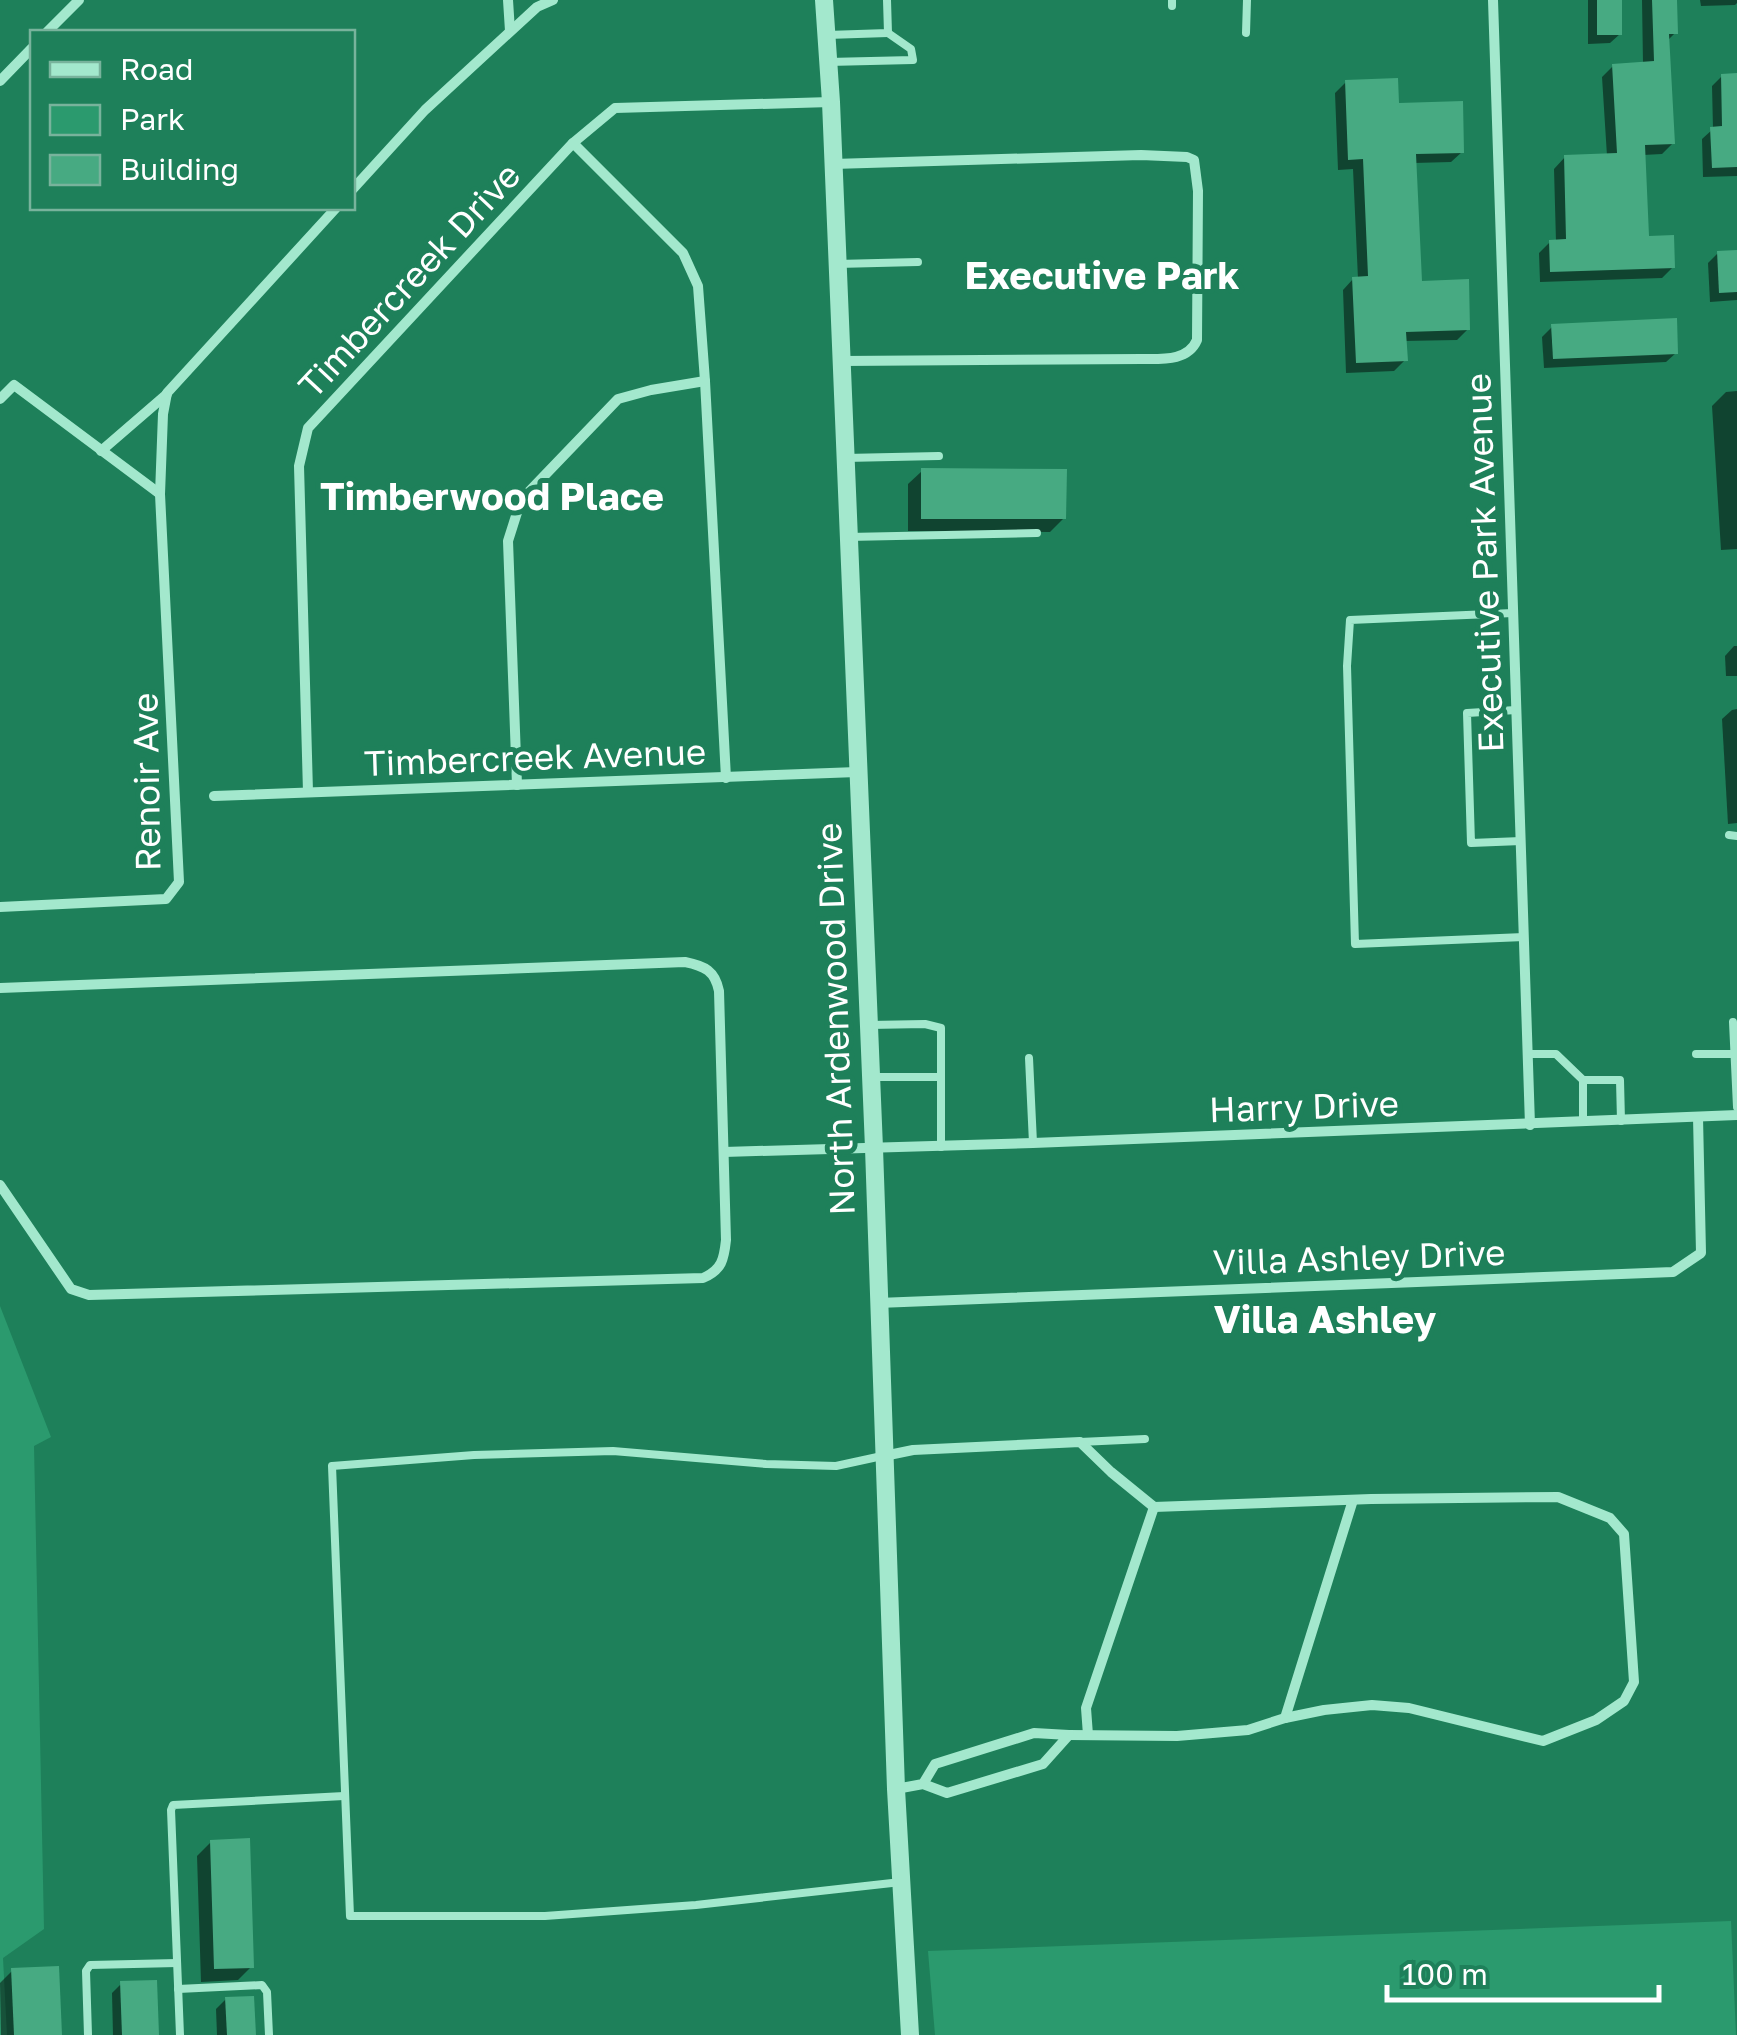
<svg xmlns="http://www.w3.org/2000/svg" width="1737" height="2035" font-family="'Golos Text',sans-serif">
<style>
.green{fill:#2b9a6e}
.shadow{fill:#0007}
.building{fill:#47aa82}
.lines{fill:none;stroke-linecap:round;stroke-linejoin:round}
.service{stroke:#a3e8cd;stroke-width:8}
.minor{stroke:#a3e8cd;stroke-width:10}
.tertiary{stroke:#a3e8cd;stroke-width:18}
.labels{text-anchor:middle;dominant-baseline:central;stroke-width:10;stroke-linejoin:round;paint-order:stroke}
.street-label{font-size:35px;fill:#fff;stroke:#1e805a}
.neighbourhood-label{font-size:38px;font-weight:bold;fill:#fff;stroke:#1e805a}
</style>
<rect width="100%" height="100%" fill="#1e805a"/>
<!-- green -->
<g class="green">
<polygon points="0,1306 51,1437 34,1446 44,1929 3,1958 7,2035 0,2035"/>
<polygon points="1731,1921 1736,2035 935,2035 928,1951"/>
</g>
<!-- shadow -->
<g class="shadow">
<polygon points="1588,0 1619,0 1620,34 1610,43 1588,44"/>
<polygon points="1642,0 1675,0 1675,33 1666,42 1673,143 1662,154 1643,155 1646,239 1673,267 1662,278 1540,282 1539,253 1550,242 1556,242 1554,169 1565,157 1607,156 1602,77 1613,66 1643,64"/>
<polygon points="1700,0 1737,0 1737,3 1735,5 1701,6"/>
<polygon points="1722,76 1737,76 1737,176 1703,177 1702,139 1713,129 1712,86"/>
<polygon points="1346,82 1397,106 1462,152 1451,162 1414,163 1419,283 1468,329 1457,340 1404,341 1405,360 1394,371 1346,373 1343,290 1353,279 1358,279 1353,169 1338,170 1335,93"/>
<polygon points="1737,252 1737,300 1710,302 1708,263 1718,253"/>
<polygon points="1552,327 1676,353 1666,362 1544,368 1542,337"/>
<polygon points="1737,391 1737,549 1721,550 1712,406 1726,392"/>
<polygon points="922,471 1064,518 1050,532 908,531 908,484"/>
<polygon points="1734,646 1737,646 1737,676 1726,676 1725,656"/>
<polygon points="1737,709 1737,823 1728,824 1722,719 1732,710"/>
<polygon points="211,1842 251,1967 238,1980 201,1982 197,1856"/>
<polygon points="12,1971 60,2035 1,2035 0,1983"/>
<polygon points="122,1983 156,2035 113,2035 112,1993"/>
<polygon points="226,1999 254,2035 217,2035 216,2009"/>
</g>
<!-- building -->
<g class="building">
<rect x="1597" y="0" width="25" height="35"/>
<polygon points="1652,0 1677,0 1678,34 1669,34 1675,144 1645,145 1649,236 1674,235 1675,268 1550,272 1549,240 1566,239 1564,155 1617,153 1612,64 1654,61"/>
<polygon points="1737,73 1737,167 1712,168 1710,127 1722,126 1721,74"/>
<polygon points="1398,78 1399,103 1463,101 1464,153 1416,154 1422,281 1469,279 1470,330 1406,332 1408,361 1356,363 1352,277 1368,276 1363,159 1348,160 1345,80"/>
<polygon points="1737,250 1737,292 1719,293 1717,251"/>
<polygon points="1677,318 1678,354 1553,359 1551,324"/>
<polygon points="921,468 1067,469 1066,519 921,519"/>
<polygon points="250,1838 254,1968 214,1969 210,1840"/>
<polygon points="59,1966 62,2035 14,2035 11,1968"/>
<polygon points="157,1980 159,2035 122,2035 120,1981"/>
<polygon points="254,1996 256,2035 227,2035 225,1997"/>
</g>
<g class="lines">
<!-- service -->
<g class="service">
<polyline points="1172,0 1172,6"/>
<polyline points="1246,33 1247,0"/>
<polyline points="827,35 888,33 887,0"/>
<polyline points="828,62 913,60 911,49 888,33"/>
<polyline points="837,264 918,262"/>
<polyline points="845,458 939,456"/>
<polyline points="848,537 1037,533"/>
<polyline points="1513,613 1350,620 1347,666 1355,944 1524,937"/>
<polyline points="1516,710 1467,713 1471,843 1521,841"/>
<polyline points="1729,835 1737,836"/>
<polyline points="1733,1022 1737,1107"/>
<polyline points="869,1025 925,1024 941,1028 941,1147"/>
<polyline points="1528,1054 1556,1054 1583,1080 1620,1080 1621,1121"/>
<polyline points="1696,1054 1734,1054"/>
<polyline points="1029,1058 1033,1143"/>
<polyline points="871,1077 941,1077"/>
<polyline points="1583,1080 1583,1122"/>
<polyline points="1080,1442 1145,1439"/>
<polyline points="882,1456 836,1466 766,1464 613,1451 474,1455 332,1466 350,1916 545,1916 696,1905 901,1882"/>
<polyline points="178,1989 262,1985 267,1992 269,2035"/>
<polyline points="88,2035 86,1971 90,1965 177,1963"/>
<polyline points="180,2035 171,1810 173,1805 344,1796"/>
</g>
<!-- minor -->
<g class="minor">
<polyline points="508,0 510,31"/>
<polyline points="1493,0 1530,1125"/>
<polyline points="47,32 79,0"/>
<polyline points="0,81 32,48"/>
<polyline points="573,143 683,253 698,286 705,381 726,778"/>
<path d="M833 164 1141 155 1187 157 1194 160 1198 191 1197 340C1188 361 1163 359 1142 359L841 361"/>
<polyline points="352,190 425,110 537,7 553,0"/>
<polyline points="0,399 14,385 160,494"/>
<polyline points="101,451 167,394"/>
<polyline points="517,785 508,541 521,500 618,399 651,390 705,381"/>
<polyline points="308,792 299,466 308,428 573,143 615,108 831,102"/>
<polyline points="214,796 857,772"/>
<polyline points="0,907 166,899 179,882 160,494 163,414 167,393 336,208"/>
<path d="M0 988 685 962C705 966 715 971 719 991L726 1240C724 1259 722 1270 703 1278L89 1295 71 1289 0 1185"/>
<polyline points="724,1152 1033,1143 1737,1115"/>
<polyline points="878,1303 1673,1272 1701,1253 1698,1117"/>
<polyline points="884,1456 913,1450 1080,1442 1111,1472 1154,1507 1371,1499 1558,1497 1610,1518 1624,1534 1634,1682 1624,1701 1596,1720 1543,1741 1409,1708 1372,1705 1324,1710 1285,1718 1248,1730 1177,1736 1069,1735"/>
<polyline points="1285,1718 1353,1500"/>
<polyline points="1088,1735 1086,1708 1154,1507"/>
<polyline points="896,1789 923,1784 947,1793 1043,1764 1069,1735 1034,1733 935,1764 923,1784"/>
</g>
<!-- tertiary -->
<polyline class="tertiary" points="824,0 831,102 874,1148 896,1789 910,2035"/>
</g>
<g class="labels">
<!-- street labels -->
<g class="street-label">
<text transform="translate(409 280) rotate(-47)">Timbercreek Drive</text>
<text transform="translate(1484 563) rotate(-92)">Executive Park Avenue</text>
<text transform="translate(535 757) rotate(-2)">Timbercreek Avenue</text>
<text transform="translate(146 782) rotate(-91)">Renoir Ave</text>
<text transform="translate(835 1019) rotate(-92)">North Ardenwood Drive</text>
<text transform="translate(1304 1106) rotate(-2)">Harry Drive</text>
<text transform="translate(1359 1257) rotate(-2)">Villa Ashley Drive</text>
</g>
<!-- neighbourhood labels -->
<g class="neighbourhood-label">
<text x="1102" y="274">Executive Park</text>
<text x="492" y="495">Timberwood Place</text>
<text x="1325" y="1318">Villa Ashley</text>
</g>
</g>
<!-- legend -->
<rect x="30" y="30" width="325" height="180" fill="#1e805a" stroke="#78b39c" stroke-width="2.5"/>
<rect x="50" y="62" width="50" height="15" fill="#a3e8cd" stroke="#78b39c" stroke-width="2.5"/>
<text x="120" y="80" font-size="30" fill="#ffffff">Road</text>
<rect x="50" y="105" width="50" height="30" fill="#2b9a6e" stroke="#78b39c" stroke-width="2.5"/>
<text x="120" y="130" font-size="30" fill="#ffffff">Park</text>
<rect x="50" y="155" width="50" height="30" fill="#47aa82" stroke="#78b39c" stroke-width="2.5"/>
<text x="120" y="180" font-size="30" fill="#ffffff">Building</text>
<!-- scale -->
<path d="M1387 1985v15h272v-15" fill="none" stroke="#ffffff" stroke-width="5"/>
<text x="1402" y="1985" font-size="30" fill="#ffffff" stroke="#1e805a" stroke-width="8" paint-order="stroke">100 m</text>
</svg>
